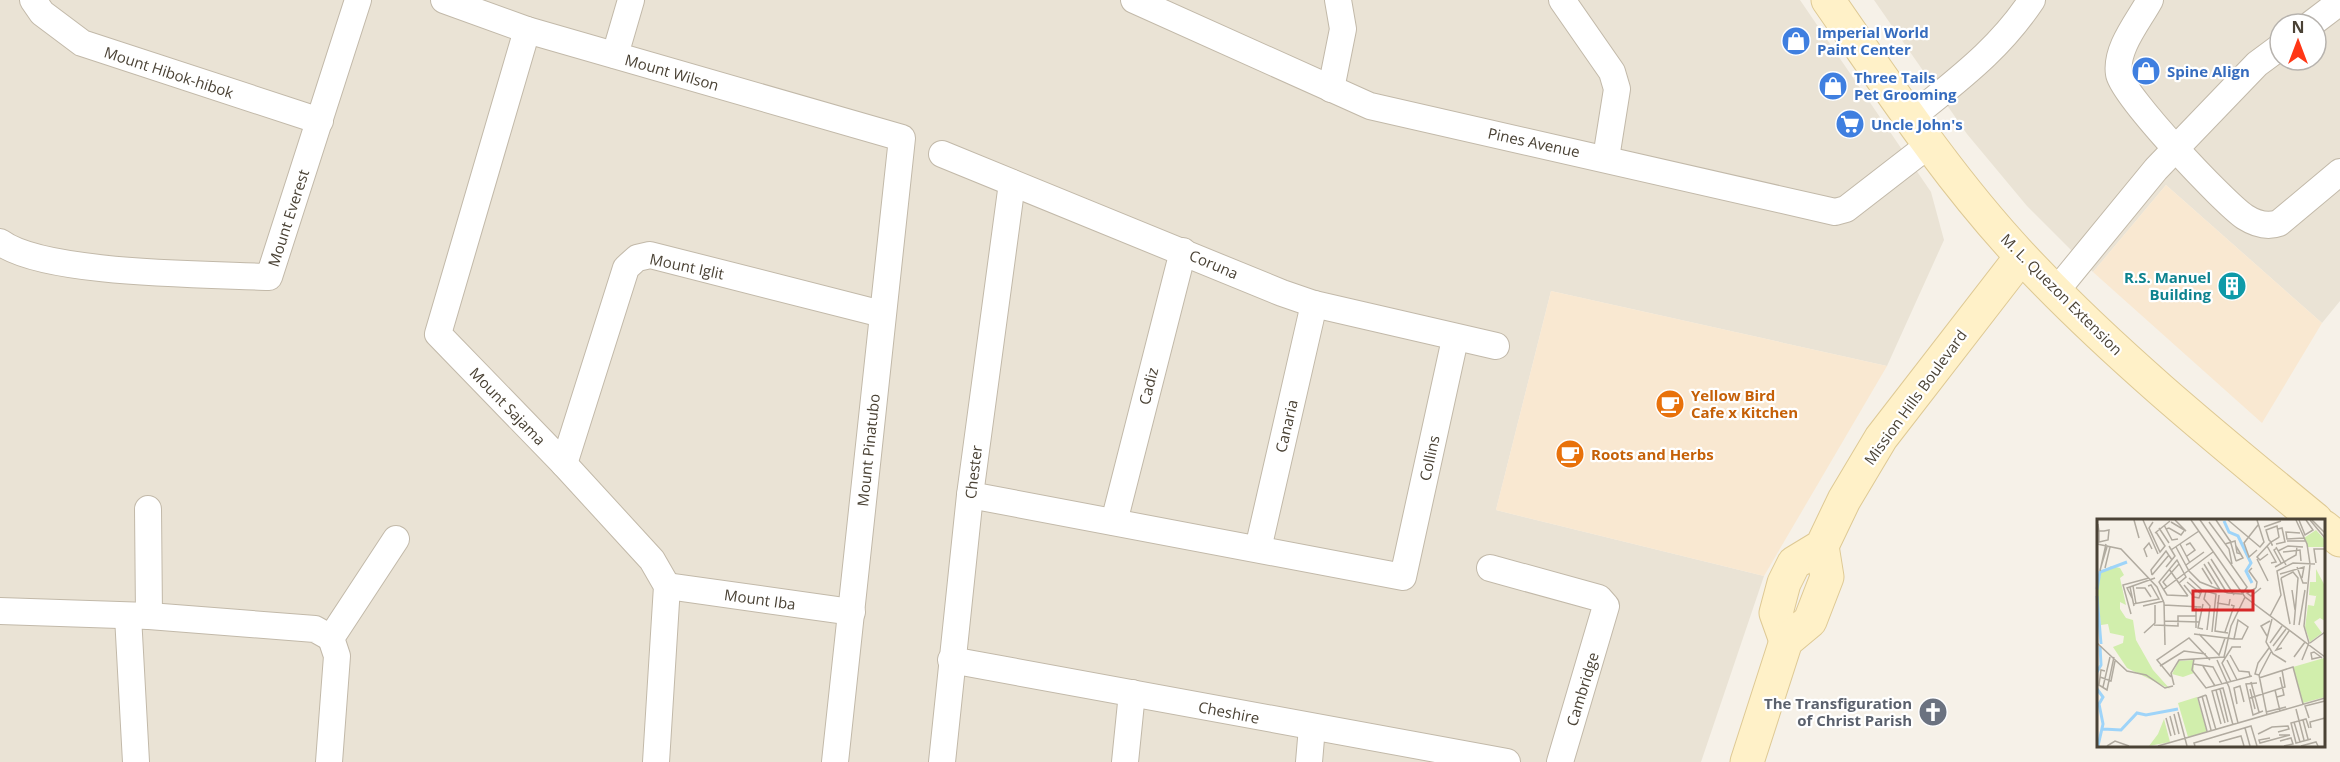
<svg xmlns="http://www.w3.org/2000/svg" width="2340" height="762" font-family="'Open Sans',sans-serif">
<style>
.residential{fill:#eae3d5;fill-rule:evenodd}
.commercial{fill:#f9e8d1}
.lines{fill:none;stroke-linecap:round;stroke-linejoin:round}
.street-casing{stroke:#c2b9a9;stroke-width:28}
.secondary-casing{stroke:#dec994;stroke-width:35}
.street{stroke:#fff;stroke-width:26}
.secondary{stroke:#fff1c8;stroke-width:33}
.labels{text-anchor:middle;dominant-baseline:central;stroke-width:4.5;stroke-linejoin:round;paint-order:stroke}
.shop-label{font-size:15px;font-weight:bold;fill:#366cbe;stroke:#fff;text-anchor:start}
.street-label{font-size:15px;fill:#4a4235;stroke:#fff}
.culture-label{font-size:15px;font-weight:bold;fill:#0d838f;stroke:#fff;text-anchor:end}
.food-label{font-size:15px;font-weight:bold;fill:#c56008;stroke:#fff;text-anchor:start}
.worship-label{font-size:15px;font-weight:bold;fill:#5b616d;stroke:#fff;text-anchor:end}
.inset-river{fill:none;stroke:#9ed4f9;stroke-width:3}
.inset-road{fill:none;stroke:#b1aba0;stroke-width:1.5}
.view{fill:#d62828;fill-opacity:0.15;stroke:#d62828;stroke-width:3}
.inset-edge{fill:none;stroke:#4a4235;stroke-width:3}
</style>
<rect width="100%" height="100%" fill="#f6f1e8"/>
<!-- residential -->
<g class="residential">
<polygon points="0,0 1800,0 1931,192 1944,240 1887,366 1551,291 1496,510 1764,576 1701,762 0,762"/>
<path d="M1874 0H2340V301L2322 323 2166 185 2093 272 2027 206 1967 134ZM2280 24H2316V60H2280Z"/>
</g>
<!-- commercial -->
<g class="commercial">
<polygon points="2166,185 2322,323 2262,423 2093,272"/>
<polygon points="1551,291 1887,366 1764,576 1496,510"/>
</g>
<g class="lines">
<!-- street casing -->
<g class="street-casing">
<g id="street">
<polyline points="33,0 42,13 82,43 320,121"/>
<polyline points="444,0 527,30 902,138 835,762"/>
<polyline points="1134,0 1370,106 1835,212 1846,209 1930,144"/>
<polyline points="1562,0 1612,72 1617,89 1606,158"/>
<path d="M2150 0C2138 22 2115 49 2119 74 2122 95 2224 203 2245 217 2256 224 2268 227 2279 223L2340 172"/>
<polyline points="2311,24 2340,2"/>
<polyline points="527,30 438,334 564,464 652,560 667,586 656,762"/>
<polyline points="615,55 631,0"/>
<polyline points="1331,89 1343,29 1338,0"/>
<path d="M1911 118C1957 80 1998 51 2032 0"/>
<polyline points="942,154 1282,293 1314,304 1496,346"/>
<path d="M0 242C44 275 210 274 269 277L358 0"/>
<polyline points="2056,291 2156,169 2257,64 2280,47"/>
<polyline points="564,464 626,268 637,258 650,255 882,314"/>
<polyline points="970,495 1403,577 1455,339"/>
<polyline points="148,509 149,616"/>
<polyline points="1114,522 1183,251"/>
<polyline points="1258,549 1314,304"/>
<polyline points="1490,568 1599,598 1606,606 1560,762"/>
<polyline points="667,586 852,612"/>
<polyline points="0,611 149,616 315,629 331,638"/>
<polyline points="128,616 136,762"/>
<polyline points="951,660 1507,762"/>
<polyline points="329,762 337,656 331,638 396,539"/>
<polyline points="942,762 970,495 1012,183"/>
<polyline points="1125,762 1132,693"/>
<polyline points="1309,762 1312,727"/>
</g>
</g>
<!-- secondary casing -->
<g class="secondary-casing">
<g id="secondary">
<path d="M1828 0C1889 88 1949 179 2022 257 2112 353 2215 437 2316 520"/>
<polyline points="2324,527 2340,540"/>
<polyline points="1786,641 1776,613 1784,583 1794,563 1822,546 1844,500 1881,438 2021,257"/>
<polyline points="1747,762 1786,641 1810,621 1827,577 1822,546"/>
</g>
</g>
<!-- street -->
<use href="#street" class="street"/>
<!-- secondary -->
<use href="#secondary" class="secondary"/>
</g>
<!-- icons -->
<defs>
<g id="shop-disc" transform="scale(1.5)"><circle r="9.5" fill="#3f7fe0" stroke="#fff"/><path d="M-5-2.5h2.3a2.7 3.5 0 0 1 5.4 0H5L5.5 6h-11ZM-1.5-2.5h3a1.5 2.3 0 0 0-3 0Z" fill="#fff"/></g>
<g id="supermarket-disc" transform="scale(1.5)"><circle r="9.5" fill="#3f7fe0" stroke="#fff"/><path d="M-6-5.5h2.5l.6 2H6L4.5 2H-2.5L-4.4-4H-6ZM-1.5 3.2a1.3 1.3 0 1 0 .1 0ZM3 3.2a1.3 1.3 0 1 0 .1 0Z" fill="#fff"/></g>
<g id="building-disc" transform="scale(1.5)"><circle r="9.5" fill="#0f9aa8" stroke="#fff"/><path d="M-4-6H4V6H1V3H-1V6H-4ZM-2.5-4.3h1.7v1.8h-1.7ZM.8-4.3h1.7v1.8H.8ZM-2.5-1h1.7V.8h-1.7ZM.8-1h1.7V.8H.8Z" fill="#fff"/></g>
<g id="cafe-disc" transform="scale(1.5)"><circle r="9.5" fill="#e8710a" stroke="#fff"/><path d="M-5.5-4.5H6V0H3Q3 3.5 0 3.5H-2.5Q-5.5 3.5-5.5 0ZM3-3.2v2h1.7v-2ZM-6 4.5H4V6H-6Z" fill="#fff"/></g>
<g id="church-disc" transform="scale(1.5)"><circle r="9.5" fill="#6b7280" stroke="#fff"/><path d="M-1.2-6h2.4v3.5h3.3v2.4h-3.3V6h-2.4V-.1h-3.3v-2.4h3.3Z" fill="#fff"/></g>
</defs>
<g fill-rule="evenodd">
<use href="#shop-disc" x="1796" y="41"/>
<use href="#shop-disc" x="2146" y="71"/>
<use href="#shop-disc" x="1833" y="86"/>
<use href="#supermarket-disc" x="1850" y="124"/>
<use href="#building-disc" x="2232" y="286"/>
<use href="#cafe-disc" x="1670" y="404"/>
<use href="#cafe-disc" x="1570" y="454"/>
<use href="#church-disc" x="1933" y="712"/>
</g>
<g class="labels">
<!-- shop labels -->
<g class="shop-label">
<text x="1817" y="32">Imperial World<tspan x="1817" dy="17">Paint Center</tspan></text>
<text x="2167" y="71">Spine Align</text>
<text x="1854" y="77">Three Tails<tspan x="1854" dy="17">Pet Grooming</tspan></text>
<text x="1871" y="124">Uncle John's</text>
</g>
<!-- street labels -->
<g class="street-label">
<text transform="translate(169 72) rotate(18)">Mount Hibok-hibok</text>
<text transform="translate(672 72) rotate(16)">Mount Wilson</text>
<text transform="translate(1534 142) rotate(12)">Pines Avenue</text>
<text transform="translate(288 218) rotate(-72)">Mount Everest</text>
<text transform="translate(1214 264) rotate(23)">Coruna</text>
<text transform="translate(687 266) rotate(12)">Mount Iglit</text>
<text transform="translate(2062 294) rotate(45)">M. L. Quezon Extension</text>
<text transform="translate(1148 386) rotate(-76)">Cadiz</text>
<text transform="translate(1915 397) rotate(-54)">Mission Hills Boulevard</text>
<text transform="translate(508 406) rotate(46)">Mount Sajama</text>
<text transform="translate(1286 426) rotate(-77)">Canaria</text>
<text transform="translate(868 450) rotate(-84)">Mount Pinatubo</text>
<text transform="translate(1429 458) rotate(-78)">Collins</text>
<text transform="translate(973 472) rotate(-83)">Chester</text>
<text transform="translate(760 599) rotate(8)">Mount Iba</text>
<text transform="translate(1582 689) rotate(-73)">Cambridge</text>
<text transform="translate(1229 712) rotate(11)">Cheshire</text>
</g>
<!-- culture labels -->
<g class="culture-label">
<text x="2211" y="277">R.S. Manuel<tspan x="2211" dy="17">Building</tspan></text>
</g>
<!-- food labels -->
<g class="food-label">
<text x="1691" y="395">Yellow Bird<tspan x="1691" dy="17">Cafe x Kitchen</tspan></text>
<text x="1591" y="454">Roots and Herbs</text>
</g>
<!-- worship labels -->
<g class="worship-label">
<text x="1912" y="703">The Transfiguration<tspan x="1912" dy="17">of Christ Parish</tspan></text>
</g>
</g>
<!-- overview -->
<g transform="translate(2097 519)">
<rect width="228" height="228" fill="#f6f1e8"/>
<path d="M219 11 228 21V28H211L207 19ZM228 67V102L223 99 217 103 225 114 213 123 208 108 211 86 217 87 220 73ZM227 139 228 178 206 184 196 148ZM100 178 110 213 91 218 81 184ZM67 200 73 223 52 227 61 215Z" fill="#d1eeac"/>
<path d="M14 47 23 49 27 56 23 59 29 86 23 83V90L29 99 36 101 39 121 56 151 73 170 30 149 16 128 26 124 27 117 13 114 11 105 4 106 0 72 4 54ZM219 50 228 67 219 77 212 76 213 63H219Z" fill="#d1eeac"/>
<path d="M96 141 97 154 86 158 75 155 82 142Z" fill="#d1eeac"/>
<path class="inset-river" d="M127 2 132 13 141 17 154 44 149 52 155 64M0 70 3 53 30 43M0 77 4 125M0 153 4 146 3 127M0 170 6 178 2 185 6 205 1 227M6 210 24 211 40 194 49 196 81 190"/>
<path class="inset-road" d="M37 1 42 19M46 1 61 35M94 1 148 78 228 138M103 1 150 68 146 74M119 1 133 22M131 1 163 28 167 23 160 1M199 1 210 25 213 45 207 107 212 124 205 141M202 1 208 16 216 11 209 1M213 1 228 19M215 1 228 14M56 3 52 9 63 33 68 27 59 13M74 3 89 12 78 1M112 3 132 30 135 45M67 6 75 21 81 20M167 8 184 2M62 9 72 24M69 10 72 9 84 16 87 12M0 12H7L12 11 11 21 2 23V12L1 6V5M58 14 73 2M203 14 189 13 190 20 207 19M133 21 139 42M190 22H209M0 25 24 30 60 68 67 84 68 126M83 25 93 44M128 25 138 22 140 34 144 35M179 25 188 23 185 9 181 10M89 26 93 24 98 31 90 37M170 27 179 43 174 44M79 28 92 52 103 63 131 74 145 75M179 28 189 46M180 29 177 31 184 44M74 31 102 12M160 31 152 38 147 24 161 6M181 32 191 27 206 28M186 33 203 31 204 42M171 35 163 41 160 38 173 24 174 23 181 19 182 18 180 7 169 11 172 21 174 23 175 26H176M50 38 47 30 52 24 55 30M114 40 137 76M160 40 171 62M139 42 146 39 139 27M111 43 130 74M219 44 217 30H228M107 45 123 71M89 46 107 33M69 48 78 37 72 27M178 48 199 36 200 27M200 48 206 64H210M8 49 13 28 10 27M105 49 115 65M155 49 152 52 160 63 159 69M72 50 91 77M3 51 10 28M3 52 9 25M183 55 207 48 205 59M55 56 54 51 69 32 75 41M55 56 72 36M92 59 105 71 119 75 115 113M184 59 196 53 201 59 197 106M184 59 193 105M90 63 104 75M82 64 89 58 80 41 62 63 70 76 91 77M87 66 97 78 102 79 105 71M36 67 39 85M33 68 37 87M70 68 66 63 82 45M39 69H48L54 78M159 69 150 74 154 77 164 69M67 70 116 33M195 71 198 91M109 72 107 80 113 87 110 111M122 76 118 112 131 114M35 79 30 69 58 59M120 84 132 86 133 80M36 85 62 80 54 66 51 67M106 85 101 109 106 110M67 86 104 88M46 87 67 82M34 95 26 66 52 59M173 97 184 76 180 52 196 44 218 45M175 100 169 123 176 135 189 143M68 102 102 103M57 106 81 107V97H99M202 106 208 71M99 109V87M128 113 137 87 134 86M47 114 58 104V86M97 115 137 120H145L151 108 141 101 137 120M102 115 122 136 128 119M170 117 164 107 173 102M0 124 30 152 49 156 68 169 76 167M173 124 185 107M213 124 228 113M176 127 189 110M185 129 179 131 192 112M133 136 142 152 152 153 153 157M197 138 208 123M224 138 215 140 214 134 217 133 224 138 225 139M97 140 95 151 109 169 155 157M120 141 132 168 141 204M130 141 140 161M96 145 116 148 125 165M63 147 87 132 109 135M106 147 118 167M8 152 4 151 2 166 10 171 17 138M162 156 158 155 161 144 172 129M3 158 14 162 18 142M74 158 60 141 92 119 113 141M162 159 196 148 206 185M134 163 125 144 135 128H144M154 163 162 193M160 164 149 165 156 196 166 192M77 166 74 154 82 141 127 138 134 107 148 78M6 168 13 138M123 170 131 203M153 170 158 190M119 171 128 204M178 171 183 192M109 176 101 179 110 212M109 176 119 211M105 177 114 211M180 178 187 176 183 158M153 179 188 168 185 151M140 185 137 169 143 167 147 183M199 190 207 221M81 193 90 227M169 193 189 188M77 195 82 215M170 196 162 156 174 133M73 197 78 216M69 199 74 217M212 199 208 187 228 182M206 201 211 220M197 203 203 223M124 205 115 172 126 169 136 206M148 209 153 227M212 209 209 200 194 204 199 224 214 220M214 209 213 203 228 199M161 215 175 208 191 207 192 210 181 213M173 219 162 221 163 224 193 216H182M183 222 194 219 196 225 187 227M122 223 144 217 147 227M10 227 18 222 32 227M61 227 228 179M98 227 97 224 154 207 160 227M204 227 219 223 221 227"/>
<path class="view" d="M96 72H156V91H96Z"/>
<rect width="228" height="228" class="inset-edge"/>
</g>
<!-- north arrow -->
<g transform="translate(2298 42)"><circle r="28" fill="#ffffff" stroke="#b7b3ae" stroke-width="1.5"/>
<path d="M0-4.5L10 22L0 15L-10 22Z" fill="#ff3615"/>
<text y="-9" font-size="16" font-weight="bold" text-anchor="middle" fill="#4a4235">N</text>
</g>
</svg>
